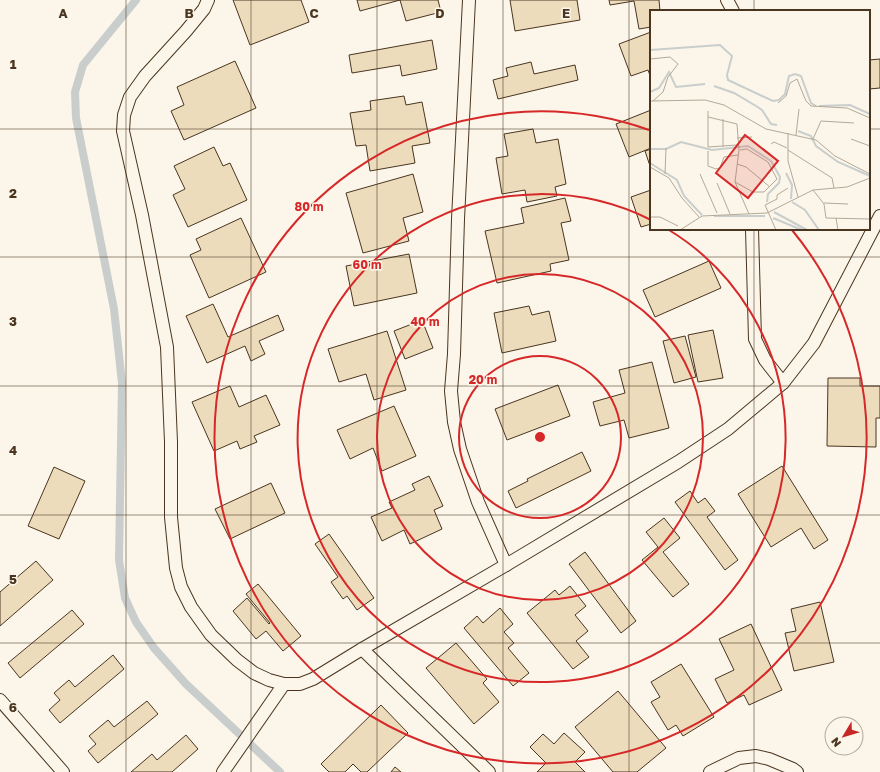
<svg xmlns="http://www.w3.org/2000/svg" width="880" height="772" font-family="'Golos Text',sans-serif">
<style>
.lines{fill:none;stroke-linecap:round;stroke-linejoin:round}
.stream{stroke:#c9cecd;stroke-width:8}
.building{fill:#ecdcbc;stroke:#4a3520}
.service-casing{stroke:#4a3520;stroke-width:14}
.service{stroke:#fbf6e9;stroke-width:12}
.grid{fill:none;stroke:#4a3520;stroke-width:1;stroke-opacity:0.55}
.ring{fill:none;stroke:#d62828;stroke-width:2}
.inset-river{fill:none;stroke:#c9cecd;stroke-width:2}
.inset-road{fill:none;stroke:#b4a999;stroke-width:1}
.view{fill:#d62828;fill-opacity:0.15;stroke:#d62828;stroke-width:2}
.inset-edge{fill:none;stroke:#4a3520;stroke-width:2}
.grid-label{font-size:13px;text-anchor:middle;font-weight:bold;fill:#4a3520;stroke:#fbf6e9;stroke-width:3;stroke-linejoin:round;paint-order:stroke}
.centre{fill:#d62828;stroke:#fbf6e9;stroke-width:2}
.ring-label{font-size:12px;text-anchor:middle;font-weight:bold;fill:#d62828;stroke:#fbf6e9;stroke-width:3;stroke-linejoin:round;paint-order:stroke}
</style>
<rect width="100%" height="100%" fill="#fbf6e9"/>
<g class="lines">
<!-- stream -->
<polyline class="stream" points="136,0 83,65 75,92 76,118 114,309 122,383 119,560 125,598 136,622 154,648 186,684 280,772"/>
</g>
<!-- building -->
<g class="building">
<polygon points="233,0 301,0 309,22 250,45"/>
<polygon points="357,0 400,0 360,11"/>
<polygon points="400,0 438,0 441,12 406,21"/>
<polygon points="510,0 577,0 580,20 515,31"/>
<polygon points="609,0 659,0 660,11 651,11 651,27 639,29 634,1 610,5"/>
<polygon points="651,32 651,78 648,70 631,76 619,44"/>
<polygon points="432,40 437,69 402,76 400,65 352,73 349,55"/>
<polygon points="880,59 880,88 869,89 869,60"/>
<polygon points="235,61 256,108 184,140 171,111 184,105 177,87"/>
<polygon points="531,62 534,74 575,65 578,80 498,99 493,80 508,76 506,68"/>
<polygon points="404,96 406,105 422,102 430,143 412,146 415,163 370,171 366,145 356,146 350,113 371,110 370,101"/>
<polygon points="651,110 651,148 629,157 616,124"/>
<polygon points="533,129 536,143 558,139 566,184 555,187 557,196 527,202 525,190 502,194 496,158 508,156 504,134"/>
<polygon points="214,147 223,166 230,163 247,200 188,227 173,195 185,189 174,166"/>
<polygon points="651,149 651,169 645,151"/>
<polygon points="413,174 423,212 403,218 409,241 363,253 346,193"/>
<polygon points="651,190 651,224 641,227 631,197"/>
<polygon points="565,198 571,221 561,223 569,260 550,264 551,271 497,283 485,231 524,223 521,208"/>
<polygon points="241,218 266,272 209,298 190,255 201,250 196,239"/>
<polygon points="409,254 417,293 354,306 346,266"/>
<polygon points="709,261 721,288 655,317 643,290"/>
<polygon points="213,304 228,337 278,315 284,330 259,341 265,354 251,361 245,346 207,363 186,316"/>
<polygon points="529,306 532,315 549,311 556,341 502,353 494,313"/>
<polygon points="422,320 433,348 405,359 394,331"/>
<polygon points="713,330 723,378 698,382 688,335"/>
<polygon points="387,331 406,390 374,400 366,374 339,382 328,349"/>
<polygon points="685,336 696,377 674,383 663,341"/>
<polygon points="652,362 669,428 629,438 624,420 600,426 593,402 625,393 619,370"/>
<polygon points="828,378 860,378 860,386 880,386 880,418 876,418 876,447 827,446"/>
<polygon points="558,385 570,416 507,440 495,409"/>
<polygon points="230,386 239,407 266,395 280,425 254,436 257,442 240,449 237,441 214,451 192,402"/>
<polygon points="394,406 416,456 382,471 373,448 350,459 337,430"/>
<polygon points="582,452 591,471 516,508 508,491 528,481 527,479"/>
<polygon points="782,466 828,540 814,549 801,528 771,547 738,494"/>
<polygon points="54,467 85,481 59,539 28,526"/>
<polygon points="429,476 443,506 434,510 442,529 410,544 404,530 382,541 371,517 392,508 389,502 415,490 412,484"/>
<polygon points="271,483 285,513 230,539 215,509"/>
<polygon points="690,491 698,503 705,498 715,511 707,517 738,560 725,570 675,502"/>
<polygon points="664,518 680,538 663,552 689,584 673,597 642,560 658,547 646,532"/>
<polygon points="329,534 374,598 357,610 347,596 343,599 331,582 338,577 315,544"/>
<polygon points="585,552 636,621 621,633 569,564"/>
<polygon points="36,561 53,580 0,626 0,592"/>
<polygon points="258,584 301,636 283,651 266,631 256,639 233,611 247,598 269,624 270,623 246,594"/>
<polygon points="570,586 586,606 575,615 588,631 576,641 589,657 573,669 527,613 555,590 559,595"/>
<polygon points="820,602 834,662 794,671 785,633 796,631 791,609"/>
<polygon points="500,608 513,624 504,632 514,643 508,648 529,673 513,686 464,628 477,616 483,623"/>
<polygon points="72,610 84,624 20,678 8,663"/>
<polygon points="751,624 782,690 749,705 744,695 727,703 715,679 734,670 719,639"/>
<polygon points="456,643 487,679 483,683 499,702 474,724 426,668"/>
<polygon points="113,655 124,669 60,723 49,710 60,700 54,693 69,680 75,687"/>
<polygon points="681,664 714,717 683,736 676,725 668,730 651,702 660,697 651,682"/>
<polygon points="618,691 666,748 637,772 613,772 575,727"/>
<polygon points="147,701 158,714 98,763 88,751 96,744 89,736 108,720 114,727"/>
<polygon points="381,705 408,733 367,772 361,772 353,764 345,772 329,772 321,764"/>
<polygon points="564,733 585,752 575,762 585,772 537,772 546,763 530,747 543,734 554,744"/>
<polygon points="186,735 198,749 172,772 131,772 152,754 157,760"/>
<polygon points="395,767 401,772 391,772"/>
</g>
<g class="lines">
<!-- service casing -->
<g class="service-casing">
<g id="service">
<polyline points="208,0 204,9 186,31 145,76 130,97 124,115 123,131 142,215 167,347 171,442 171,517 176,568 181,587 191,607 211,635 237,660 254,673 269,680 284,684"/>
<polyline points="469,0 458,219 454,354 451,391 454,422 460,449 478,502 506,565"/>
<polyline points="727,0 733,11"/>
<polyline points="752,229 755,339 765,360 783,383"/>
<polyline points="362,649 489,772"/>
<polyline points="0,700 63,772"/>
<polyline points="223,772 284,684 300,684 313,679 362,649 506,565 678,462 728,429 783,383 814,343 880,216"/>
<polyline points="710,772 739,758 756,756 769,759 793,769 797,772"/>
</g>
</g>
<!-- service -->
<use href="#service" class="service"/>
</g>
<!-- grid -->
<path class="grid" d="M126 0V772M251 0V772M377 0V772M503 0V772M629 0V772M754 0V11M0 129H651M869 129H880M754 229V772M0 257H880M0 386H880M0 515H880M0 643H880"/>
<!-- distance rings -->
<g class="ring">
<circle cx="540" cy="437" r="81"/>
<circle cx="540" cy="437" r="163"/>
<path d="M669 230A244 244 0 1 1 651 220"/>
<path d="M792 230A326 326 0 1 1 649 130"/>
</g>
<!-- overview -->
<g transform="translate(650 10)">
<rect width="220" height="220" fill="#fbf6e9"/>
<path class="inset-river" d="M0 40 70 35 82 46 77 65 78 70 123 91 129 90 135 84 139 66 145 64 151 66 161 93 166 96M64 76 84 83 106 96 112 100 121 114 127 115M0 82 9 78 19 62 26 77 55 74M169 96 200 95 220 104M148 121 161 126 166 136 188 152 220 166M0 139H16L31 132 62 140 98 136 121 151 130 167 129 173 118 184 117 192M0 153 27 170 34 186 52 205M136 163 142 175 141 189M142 192 155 200 169 220M124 202 157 220M64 206H115M123 208 152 220"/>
<path class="inset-road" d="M0 49 20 47 28 54 18 67 13 82 3 91M0 91 55 90 74 95 116 119 166 130 185 146 220 164M128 93 136 86 140 73 147 69 156 91 161 96 197 98 220 108M58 101V137L87 135M58 107 87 114 89 140 85 172 99 204M138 123V151L148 187M146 125 149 99M87 128 102 127M163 129 171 111 204 113M201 129 220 136M121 134 124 132 137 138M73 137V109M138 140 182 168 184 178M58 141V156L66 159 70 158 74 147 88 145M87 154 96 157 120 177M0 157 19 168 32 188 49 207M15 164 16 138M50 164 67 203M85 172 103 182H114L127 169 118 152 97 139 90 140M67 173 80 204M163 180 174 194 176 208 220 209M174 193 198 194M0 207H10L28 216M186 208 188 220M30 220 52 206 117 203 163 180 197 177 220 168M126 220 115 195 127 189V185L138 178"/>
<path class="view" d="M95 125 128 151 98 188 66 163Z"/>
<rect width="220" height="220" class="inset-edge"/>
</g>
<g class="grid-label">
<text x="63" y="18">A</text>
<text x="189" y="18">B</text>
<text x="314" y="18">C</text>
<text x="440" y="18">D</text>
<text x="566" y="18">E</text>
<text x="13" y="69">1</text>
<text x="13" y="198">2</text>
<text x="13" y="326">3</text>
<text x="13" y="455">4</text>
<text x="13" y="584">5</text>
<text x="13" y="712">6</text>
</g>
<circle cx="540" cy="437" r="6" class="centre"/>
<g class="ring-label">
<text x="309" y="211">80 m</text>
<text x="367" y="269">60 m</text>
<text x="425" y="326">40 m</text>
<text x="483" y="384">20 m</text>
</g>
<!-- north arrow -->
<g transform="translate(844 736) rotate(232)"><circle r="19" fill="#fbf6e9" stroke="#b4a999"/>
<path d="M0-3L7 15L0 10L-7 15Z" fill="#c62828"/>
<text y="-6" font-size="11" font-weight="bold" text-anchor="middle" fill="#4a3520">N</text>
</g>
</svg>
